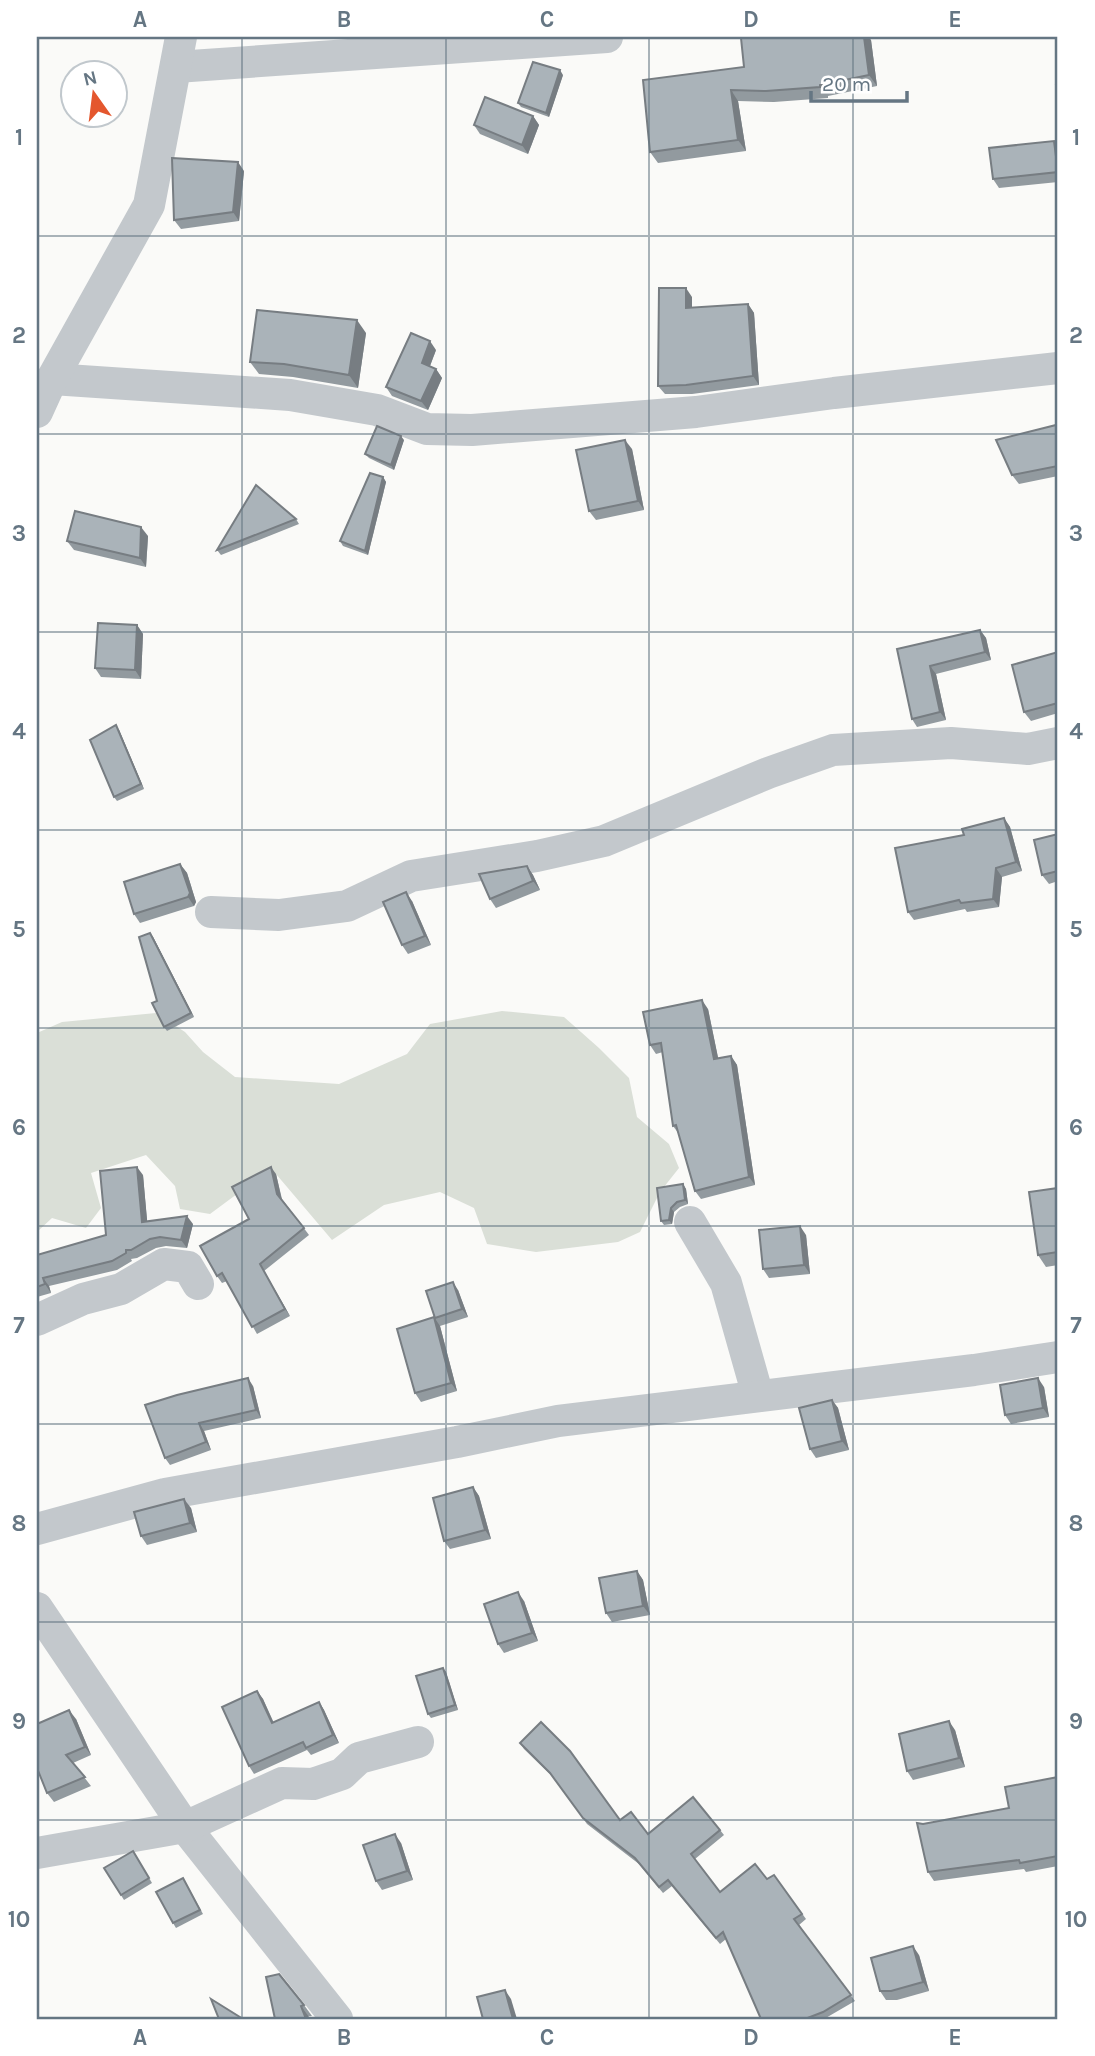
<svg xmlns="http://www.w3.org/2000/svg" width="1095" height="2056" font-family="Karla,sans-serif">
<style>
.green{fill:#dadfd7}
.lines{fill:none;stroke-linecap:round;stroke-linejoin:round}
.minor{stroke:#c3c8cc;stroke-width:32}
.wall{fill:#929a9f}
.shaded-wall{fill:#777d82}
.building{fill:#aab3b9;stroke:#777d82;stroke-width:2}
.grid{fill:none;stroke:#657683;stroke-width:2;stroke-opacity:0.55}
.neatline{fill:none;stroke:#657683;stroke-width:2.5}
.grid-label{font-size:23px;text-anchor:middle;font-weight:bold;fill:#657683}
</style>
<rect width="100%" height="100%" fill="#fafaf8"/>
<!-- green -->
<polygon class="green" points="502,1011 564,1017 599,1048 629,1078 637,1117 669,1144 679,1168 660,1192 640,1232 618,1242 536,1252 487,1244 474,1208 440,1192 384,1205 332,1240 276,1174 237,1194 210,1214 180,1209 175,1186 146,1155 91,1173 101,1208 86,1228 52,1218 37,1232 37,1033 62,1022 156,1013 185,1032 203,1052 235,1077 339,1084 407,1054 430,1024"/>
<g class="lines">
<!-- minor -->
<g class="minor">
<polyline points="176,67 607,37"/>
<polyline points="52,379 290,395 377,410 427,429 472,430 696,412 834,393 1058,368"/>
<polyline points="37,412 52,379 149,205 181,37"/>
<polyline points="211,912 279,915 347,906 411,876 537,856 604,841 768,773 833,750 951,743 1028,749 1058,743"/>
<polyline points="690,1222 726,1283 758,1396"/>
<polyline points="37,1320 83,1299 121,1289 164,1264 188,1267 198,1284"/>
<polyline points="37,1529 165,1494 457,1442 558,1421 974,1370 1058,1357"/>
<polyline points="37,1608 185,1827 337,2019"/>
<polyline points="37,1853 185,1827 282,1783 313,1784 342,1774 359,1758 418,1742"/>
</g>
</g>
<!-- wall -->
<g class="wall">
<polygon points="871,40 877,86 828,96 828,98 774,102 738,101 746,151 658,163 650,152 744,67"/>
<polygon points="563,75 549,117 521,107 518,103"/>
<polygon points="533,116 539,125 528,154 480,134 474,125"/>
<polygon points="1058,146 1058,182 999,188 993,179"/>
<polygon points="244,171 239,221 181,229 174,220"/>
<polygon points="692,297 692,308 748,304 754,313 759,385 692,394 665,394 658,386"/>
<polygon points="366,333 358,388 293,377 259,374 250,362"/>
<polygon points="436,350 430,366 436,369 442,378 428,410 392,396 386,387"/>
<polygon points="1058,428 1058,476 1019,484 1012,475"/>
<polygon points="404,440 394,470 369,458 365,454"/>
<polygon points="632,449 644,510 596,520 589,511"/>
<polygon points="383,477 386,482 368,555 343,546 340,541"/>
<polygon points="296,519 299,524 221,555 217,550"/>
<polygon points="148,536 146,567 74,550 67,541"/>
<polygon points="137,625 143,634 141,679 101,677 95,668"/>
<polygon points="980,630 986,638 991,660 936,674 946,720 917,727 912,719 897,649"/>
<polygon points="1058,652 1058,713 1031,721 1024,712"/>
<polygon points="119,730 144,789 117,801 114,797"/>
<polygon points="1004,818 1010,827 1022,871 1002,877 999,907 967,912 965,909 914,920 908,912 964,835"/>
<polygon points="1058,834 1058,881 1049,884 1042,875"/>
<polygon points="180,864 187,873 196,902 194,906 140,923 134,914"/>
<polygon points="527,866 533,875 540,890 496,908 490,899"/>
<polygon points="412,901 431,945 408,954 402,945"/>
<polygon points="153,937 194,1017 167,1031 164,1027 157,1001"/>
<polygon points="708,1009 718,1058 731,1056 737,1065 755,1185 701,1199 695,1191 679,1134 673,1126 663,1052 656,1054 650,1045"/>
<polygon points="276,1174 282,1199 309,1235 264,1271 290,1316 257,1334 227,1281 222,1283 217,1276"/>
<polygon points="143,1175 147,1221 193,1224 187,1248 166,1246 156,1248 137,1258 131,1259 132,1261 117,1270 49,1286 51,1293 37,1297 37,1255 106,1235"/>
<polygon points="683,1184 686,1189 688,1204 680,1207 674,1212 672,1224 664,1225 661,1221"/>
<polygon points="1058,1188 1058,1265 1046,1267 1038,1255"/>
<polygon points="806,1235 810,1274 769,1278 763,1269"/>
<polygon points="458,1290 468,1317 440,1326 457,1391 421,1402 415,1393 434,1317"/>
<polygon points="253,1386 261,1418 204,1431 211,1450 170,1465 165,1458 145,1405"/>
<polygon points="1044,1387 1049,1417 1011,1424 1005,1415"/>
<polygon points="832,1400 838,1408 849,1450 816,1458 810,1449"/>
<polygon points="473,1487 479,1496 491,1539 450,1549 444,1541"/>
<polygon points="191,1508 197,1532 147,1545 141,1536"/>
<polygon points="637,1571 643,1580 650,1615 612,1622 606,1613"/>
<polygon points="524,1601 538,1641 504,1653 498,1644"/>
<polygon points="443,1668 446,1672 458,1710 431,1718 428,1714"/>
<polygon points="257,1691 263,1699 274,1723 319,1702 324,1710 339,1743 311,1755 307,1750 254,1774 249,1766"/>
<polygon points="76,1719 91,1755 73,1763 91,1786 54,1802 47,1793"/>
<polygon points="955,1730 965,1767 913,1780 907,1771"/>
<polygon points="520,1743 620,1820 648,1834 720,1830 724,1835 695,1859 720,1892 767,1879 774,1875 806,1919 799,1925 855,2001 824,2019 761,2019 726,1939 720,1944 672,1886 663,1893 639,1864 587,1824 555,1779 524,1749"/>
<polygon points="1058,1777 1058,1866 1026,1872 1024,1869 934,1881 928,1872 923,1824 1009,1808"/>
<polygon points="401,1843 413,1880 382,1890 376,1881"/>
<polygon points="133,1851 152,1883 124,1900 104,1868"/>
<polygon points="186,1883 203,1914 176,1928 173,1923"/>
<polygon points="919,1955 929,1991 897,2000 886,2000 880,1991"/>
<polygon points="304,2005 312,2016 275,2019"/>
</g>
<!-- shaded-wall -->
<g class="shaded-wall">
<polygon points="864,37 869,37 871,40 877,86 869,75"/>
<polygon points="560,70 563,75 549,117 546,113"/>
<polygon points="731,90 738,101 746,151 738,140"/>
<polygon points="533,116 539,125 528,154 522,145"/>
<polygon points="1054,141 1058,146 1058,173 1058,172"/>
<polygon points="238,162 244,171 239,221 233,212"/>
<polygon points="686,288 692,297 692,317 686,308"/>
<polygon points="748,304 754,313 759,385 753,376"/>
<polygon points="357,320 366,333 358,388 349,375"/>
<polygon points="430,341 436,350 428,371 422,363"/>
<polygon points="436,369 442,378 428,410 421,401"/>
<polygon points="401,436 404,440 394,470 391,465"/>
<polygon points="625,440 632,449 644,510 638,501"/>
<polygon points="383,477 386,482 368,555 365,551"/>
<polygon points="141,527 148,536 146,567 140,558"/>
<polygon points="137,625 143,634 141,679 135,670"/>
<polygon points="980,630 986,638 991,660 985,652"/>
<polygon points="930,666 936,674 946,720 940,712"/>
<polygon points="116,725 119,730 144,789 141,784"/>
<polygon points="1004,818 1010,827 1022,871 1016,862"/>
<polygon points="180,864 187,873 196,902 194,906 188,897"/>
<polygon points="527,866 533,875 540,890 533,881"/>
<polygon points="996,868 1002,877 999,907 993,899"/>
<polygon points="406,892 412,901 431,945 425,936"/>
<polygon points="150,933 153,937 194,1017 191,1013"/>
<polygon points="702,1000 708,1009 720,1067 714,1059"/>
<polygon points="731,1056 737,1065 755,1185 749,1177"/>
<polygon points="137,1167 143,1175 148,1230 142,1222"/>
<polygon points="271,1167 276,1174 282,1201 277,1194"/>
<polygon points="683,1184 686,1189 688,1204 685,1200"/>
<polygon points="671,1208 674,1212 672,1224 669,1220"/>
<polygon points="187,1216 193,1224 187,1248 181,1240"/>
<polygon points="800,1226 806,1235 810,1274 804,1265"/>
<polygon points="260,1264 264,1271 290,1316 285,1309"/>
<polygon points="43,1278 49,1286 51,1293 45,1284"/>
<polygon points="453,1282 458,1290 468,1317 462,1309"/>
<polygon points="434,1317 440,1326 457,1391 451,1383"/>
<polygon points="248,1378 253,1386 261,1418 256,1410"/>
<polygon points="1038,1378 1044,1387 1049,1417 1043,1408"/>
<polygon points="832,1400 838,1408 849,1450 842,1441"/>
<polygon points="199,1423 204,1431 211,1450 206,1442"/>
<polygon points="473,1487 479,1496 491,1539 485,1530"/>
<polygon points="184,1499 191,1508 197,1532 190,1523"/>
<polygon points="637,1571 643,1580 650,1615 643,1606"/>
<polygon points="518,1592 524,1601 538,1641 532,1633"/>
<polygon points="443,1668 446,1672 458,1710 455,1705"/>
<polygon points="257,1691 263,1699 277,1731 272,1723"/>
<polygon points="319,1702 324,1710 339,1743 333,1735"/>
<polygon points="69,1710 76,1719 91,1755 85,1747"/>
<polygon points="949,1721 955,1730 965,1767 959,1758"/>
<polygon points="395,1834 401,1843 413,1880 407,1871"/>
<polygon points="913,1946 919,1955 929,1991 923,1982"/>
<polygon points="505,1990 511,1999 517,2019 513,2019"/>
<polygon points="301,2006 309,2017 310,2019 306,2019"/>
</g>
<!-- building -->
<g class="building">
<polygon points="775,37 864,37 869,75 820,85 820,87 766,91 731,90 738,140 650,152 643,80 744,67 741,38"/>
<polygon points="533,62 560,70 546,113 518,103"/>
<polygon points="1056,85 1058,85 1058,110"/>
<polygon points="485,97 533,116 522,145 474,125"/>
<polygon points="1054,141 1058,172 993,179 989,148"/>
<polygon points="172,158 238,162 233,212 174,220"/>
<polygon points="659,288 686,288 686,308 748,304 753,376 686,385 658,386"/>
<polygon points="257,310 357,320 349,375 284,364 250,362"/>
<polygon points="411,333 430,341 422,363 436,369 421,401 386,387"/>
<polygon points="1056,425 1058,430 1058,466 1012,475 996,440"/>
<polygon points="377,426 401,436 391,465 365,454"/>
<polygon points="625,440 638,501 589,511 576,450"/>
<polygon points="370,473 383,477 365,551 340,541"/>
<polygon points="256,485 296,519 217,550"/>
<polygon points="75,511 141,527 140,558 67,541"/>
<polygon points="98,623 137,625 135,670 95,668"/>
<polygon points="980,630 985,652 930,666 940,712 912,719 897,649"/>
<polygon points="1058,652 1058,703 1024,712 1012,665"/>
<polygon points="116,725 141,784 114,797 90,740"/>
<polygon points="1004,818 1016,862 996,868 993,899 961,903 959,900 908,912 895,848 964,835 962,829"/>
<polygon points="1058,834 1058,871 1042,875 1034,840"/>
<polygon points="180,864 190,893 188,897 134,914 124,882"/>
<polygon points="527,866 533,881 490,899 479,874"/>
<polygon points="406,892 425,936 402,945 383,902"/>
<polygon points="150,933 191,1013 164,1027 152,1003 157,1001 139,937"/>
<polygon points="702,1000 714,1059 731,1056 749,1177 695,1191 676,1125 673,1126 661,1043 650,1045 643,1012"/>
<polygon points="137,1167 142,1222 187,1216 181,1240 160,1237 150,1239 131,1250 126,1250 126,1253 112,1261 43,1278 45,1284 37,1287 37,1255 106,1235 100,1171"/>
<polygon points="271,1167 277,1194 304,1228 260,1264 285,1309 252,1327 222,1273 217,1276 200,1246 249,1219 232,1187"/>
<polygon points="683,1184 685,1200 677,1202 671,1208 669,1220 661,1221 657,1188"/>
<polygon points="1058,1188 1058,1252 1038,1255 1029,1192"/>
<polygon points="800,1226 804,1265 763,1269 759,1230"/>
<polygon points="453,1282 462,1309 435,1318 426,1291"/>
<polygon points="434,1317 451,1383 415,1393 397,1329"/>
<polygon points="248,1378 256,1410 199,1423 206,1442 165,1458 145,1405 177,1395"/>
<polygon points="1038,1378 1043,1408 1005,1415 1000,1385"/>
<polygon points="832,1400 842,1441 810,1449 799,1408"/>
<polygon points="473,1487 485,1530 444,1541 433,1498"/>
<polygon points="184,1499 190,1523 141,1536 134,1512"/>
<polygon points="637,1571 643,1606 606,1613 599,1578"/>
<polygon points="518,1592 532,1633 498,1644 484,1604"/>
<polygon points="443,1668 455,1705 428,1714 416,1676"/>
<polygon points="257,1691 272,1723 319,1702 333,1735 306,1748 303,1742 249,1766 222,1707"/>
<polygon points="69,1710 85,1747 66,1755 85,1777 47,1793 37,1768 37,1724"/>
<polygon points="949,1721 959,1758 907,1771 899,1734"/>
<polygon points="541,1722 570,1751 620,1820 631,1812 648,1834 693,1797 720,1830 691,1854 720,1892 755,1864 767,1879 774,1875 802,1914 794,1919 851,1995 823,2012 805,2019 761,2019 723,1932 716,1938 668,1880 659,1887 635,1858 583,1818 550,1773 520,1743"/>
<polygon points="1058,1777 1058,1856 1020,1863 1019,1860 928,1872 917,1823 923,1824 1009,1808 1005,1787"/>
<polygon points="395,1834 407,1871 376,1881 363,1845"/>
<polygon points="133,1851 149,1878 121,1895 104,1868"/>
<polygon points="183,1878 200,1910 173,1923 156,1892"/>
<polygon points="913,1946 923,1982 891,1991 880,1991 871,1958"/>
<polygon points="279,1974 304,2005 301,2006 306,2019 275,2019 266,1977"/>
<polygon points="505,1990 513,2019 483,2019 477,1997"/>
<polygon points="211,1999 243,2019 219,2019"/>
</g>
<!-- grid -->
<path class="grid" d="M242 37V2019M446 37V2019M649 37V2019M853 37V2019M37 236H1058M37 434H1058M37 632H1058M37 830H1058M37 1028H1058M37 1226H1058M37 1424H1058M37 1622H1058M37 1820H1058"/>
<!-- border -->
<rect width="1095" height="2056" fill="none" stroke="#ffffff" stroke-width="77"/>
<!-- north arrow -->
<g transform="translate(94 94) rotate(346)"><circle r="33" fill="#ffffff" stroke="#c1c8cd" stroke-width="2"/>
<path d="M0-5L12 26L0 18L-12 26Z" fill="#e4572e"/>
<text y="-10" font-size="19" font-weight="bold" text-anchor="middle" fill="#657683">N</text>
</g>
<!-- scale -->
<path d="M811 91v10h96v-10" fill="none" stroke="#657683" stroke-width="3.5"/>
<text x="822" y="91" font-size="21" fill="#657683" stroke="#ffffff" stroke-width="5" paint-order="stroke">20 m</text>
<rect x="38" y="38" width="1018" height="1980" class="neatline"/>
<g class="grid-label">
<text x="140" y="27">A</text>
<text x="344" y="27">B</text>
<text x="547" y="27">C</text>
<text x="751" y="27">D</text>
<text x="955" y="27">E</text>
<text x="19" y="145">1</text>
<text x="1076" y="145">1</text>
<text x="19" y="343">2</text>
<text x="1076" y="343">2</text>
<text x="19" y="541">3</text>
<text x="1076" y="541">3</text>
<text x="19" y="739">4</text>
<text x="1076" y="739">4</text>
<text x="19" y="937">5</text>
<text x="1076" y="937">5</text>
<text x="19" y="1135">6</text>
<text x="1076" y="1135">6</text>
<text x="19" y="1333">7</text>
<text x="1076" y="1333">7</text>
<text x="19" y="1531">8</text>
<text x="1076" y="1531">8</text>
<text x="19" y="1729">9</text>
<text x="1076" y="1729">9</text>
<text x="19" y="1927">10</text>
<text x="1076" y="1927">10</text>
<text x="140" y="2045">A</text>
<text x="344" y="2045">B</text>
<text x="547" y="2045">C</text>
<text x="751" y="2045">D</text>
<text x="955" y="2045">E</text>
</g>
</svg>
